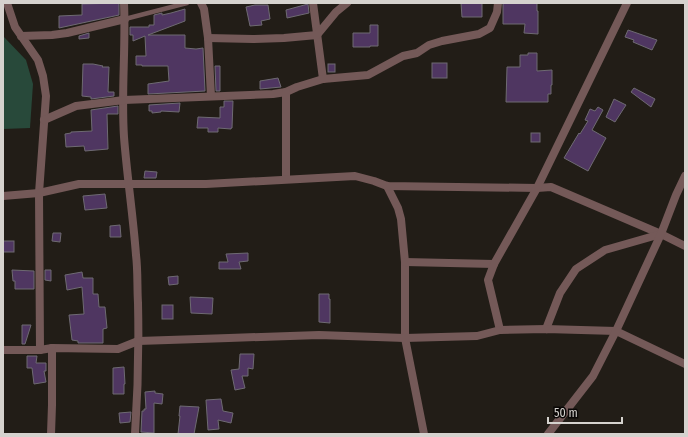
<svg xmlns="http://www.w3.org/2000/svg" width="688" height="437" font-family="'Fira Sans Condensed',sans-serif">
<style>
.green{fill:#28493a}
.building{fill:#4f3661;stroke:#6e6a72}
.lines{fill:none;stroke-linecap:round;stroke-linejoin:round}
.service{stroke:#745958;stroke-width:4.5}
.minor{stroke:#745958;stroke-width:8}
</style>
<rect width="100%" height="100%" fill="#221d17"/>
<!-- green -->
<polygon class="green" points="3,36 26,60 33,84 30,128 3,129"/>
<!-- building -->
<g class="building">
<polygon points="119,3 119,15 59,28 59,16 82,15 82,4"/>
<polygon points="461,3 482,3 482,17 462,17"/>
<polygon points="503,3 537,3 537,11 538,11 538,34 524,33 525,24 503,24"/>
<polygon points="308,4 309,13 287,18 286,10"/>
<polygon points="255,5 268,5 270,19 261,21 262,25 250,26 246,7"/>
<polygon points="185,9 185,21 148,35 185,35 185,48 196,49 203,48 205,91 148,94 148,84 169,81 168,66 142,66 142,65 136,65 136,56 146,56 145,36 133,41 133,35 130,35 130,27 149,27 149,25 154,25 154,15 162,13 162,15 171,13"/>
<polygon points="370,25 378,25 378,46 370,46 370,47 353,47 353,33 370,33"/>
<polygon points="628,30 657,40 652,50 633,42 634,40 625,37"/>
<polygon points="89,33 89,38 79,39 79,36"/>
<polygon points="528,53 537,53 537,71 552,70 552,85 551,85 551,94 548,94 548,102 506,102 507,67 520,67 520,55 528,55"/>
<rect x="432" y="63" width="15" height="15"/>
<polygon points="83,64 93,64 103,66 102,67 109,67 108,92 114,92 114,96 91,99 91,97 82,96"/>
<rect x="328" y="64" width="7" height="8"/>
<polygon points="215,66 220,66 220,91 216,91"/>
<polygon points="278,78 281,87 260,89 260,81"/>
<polygon points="634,88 655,99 651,107 631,92"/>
<polygon points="614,99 626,105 615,122 606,117"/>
<polygon points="224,101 233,101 232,128 231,128 231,129 218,128 218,132 208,132 208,128 197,128 198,117 220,118 220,107 224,107"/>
<polygon points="180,103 179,112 161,111 161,112 152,113 152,111 149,111 149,105"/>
<polygon points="118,106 118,114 107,114 108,149 85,151 84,146 66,147 65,134 71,133 71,132 92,131 91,110"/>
<polygon points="598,107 603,110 592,130 606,138 588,171 564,158 579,133 580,134 588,121 585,120 590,109 595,111"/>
<rect x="531" y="133" width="9" height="9"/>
<polygon points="145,171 157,172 156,178 144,178"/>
<polygon points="105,194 107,208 85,210 83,196"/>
<polygon points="120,225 121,237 110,237 110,226"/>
<polygon points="53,233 61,233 60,242 52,241"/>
<rect x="3" y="241" width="11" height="11"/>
<polygon points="248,253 248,261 239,262 241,269 219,269 219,262 228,262 226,254"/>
<polygon points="12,270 34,271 34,289 15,289 15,281 13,281"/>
<polygon points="45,270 51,270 51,281 45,280"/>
<polygon points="82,272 83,278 93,278 93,294 98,294 99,307 105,307 107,328 103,329 103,343 78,343 78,341 72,340 69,315 84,314 82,287 67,290 65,275"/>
<polygon points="178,276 178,284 169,285 168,277"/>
<polygon points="319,294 329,294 329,299 330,299 330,323 319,322"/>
<polygon points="190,297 213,298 212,314 191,313"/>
<rect x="162" y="305" width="11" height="14"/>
<polygon points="22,325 31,325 25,344 22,344"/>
<polygon points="240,354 254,354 253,369 248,368 248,376 242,376 245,388 235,390 231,370 239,369"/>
<polygon points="27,356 37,356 36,363 46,363 46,371 44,371 46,382 34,384 32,368 27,368"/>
<polygon points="124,367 125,384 124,384 124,394 113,394 113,368"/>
<polygon points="155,391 155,393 163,394 162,404 154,403 154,433 141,432 142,411 144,411 144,409 146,409 145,392"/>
<polygon points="221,399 223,411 233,413 231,423 218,420 219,429 208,430 206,400"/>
<polygon points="180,406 199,407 194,434 178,434 180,416 179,416"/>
<polygon points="131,412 130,422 120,423 119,413"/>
</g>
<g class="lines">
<!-- service -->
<polyline class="service" points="125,19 187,3"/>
<!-- minor -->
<g class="minor">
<polyline points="7,3 15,27 38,60 43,76 46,96 39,193 40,350"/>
<path d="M124 3C126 48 121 92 124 137 127 176 133 215 136 255 138 271 137 287 138 303 139 347 138 390 135 434"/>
<polyline points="201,3 204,9 208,38 211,96"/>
<polyline points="313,3 323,79"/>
<polyline points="21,36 52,35 67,33 125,19"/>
<polyline points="208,38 253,39 284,38 317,35 336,12 347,3"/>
<polyline points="44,120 76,106 124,100 273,94 286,92 297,87 323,79 368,75 403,56 417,53 429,45 442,41 479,34 490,28 497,12 498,3"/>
<polyline points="286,179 286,92"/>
<polyline points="387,186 398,208 401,219 405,262 405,338 424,434"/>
<polyline points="3,196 39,193 79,184 206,184 355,176 374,181 387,186 537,188 551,187 661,234 685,246"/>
<polyline points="405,262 494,264"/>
<polyline points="546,329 560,293 576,269 605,250 661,234"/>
<polyline points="500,330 488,280 494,264 537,188 627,3"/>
<polyline points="3,350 40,350 52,348 118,349 138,341 229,338 319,335 405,338 477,336 500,330 546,329 616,331 685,364"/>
<polyline points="51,434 52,405 52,348"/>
<polyline points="548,434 593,376 616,331 661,234 676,195 685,176"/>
</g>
</g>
<!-- border -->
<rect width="688" height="437" fill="none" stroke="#d5d2ce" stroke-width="8"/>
<!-- scale -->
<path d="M548 417v6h74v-6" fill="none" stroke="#d5d2ce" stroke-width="2"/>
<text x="554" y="417" font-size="12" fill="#d5d2ce" stroke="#0a0706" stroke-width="3" paint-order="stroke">50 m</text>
</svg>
